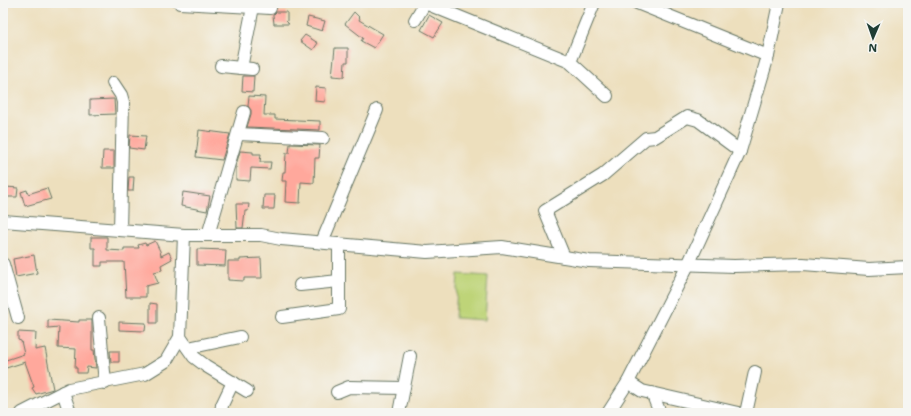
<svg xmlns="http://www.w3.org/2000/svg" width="911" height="416" font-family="'Shantell Sans',sans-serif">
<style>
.pitch{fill:#bed478;stroke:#6e8856}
.building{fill:#ffa89c}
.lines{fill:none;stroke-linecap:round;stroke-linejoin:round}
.minor-casing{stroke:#677664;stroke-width:14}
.minor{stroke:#fff;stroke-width:12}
</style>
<rect width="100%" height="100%" fill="#f6f6f2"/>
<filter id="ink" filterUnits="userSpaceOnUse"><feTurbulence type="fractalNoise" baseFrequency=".025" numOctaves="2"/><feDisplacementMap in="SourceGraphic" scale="8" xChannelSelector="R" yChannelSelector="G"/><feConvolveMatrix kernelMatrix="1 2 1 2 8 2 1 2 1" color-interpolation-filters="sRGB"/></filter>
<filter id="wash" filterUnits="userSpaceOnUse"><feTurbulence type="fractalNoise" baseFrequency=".012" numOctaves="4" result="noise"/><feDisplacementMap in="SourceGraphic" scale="16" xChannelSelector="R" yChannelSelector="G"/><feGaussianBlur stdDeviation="0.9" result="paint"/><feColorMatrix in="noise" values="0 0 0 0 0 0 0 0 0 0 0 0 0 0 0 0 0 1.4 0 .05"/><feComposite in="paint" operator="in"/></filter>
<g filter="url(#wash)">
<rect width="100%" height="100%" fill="#eddfbd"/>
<!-- pitch -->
<polygon class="pitch" points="458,274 488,276 485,320 455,318"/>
<g id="blocks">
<!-- building -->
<g class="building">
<polygon points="276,12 287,12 287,21 286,21 289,24 274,24 273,15"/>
<polygon points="354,12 360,18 359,20 383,34 374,48 361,41 363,38 345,24"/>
<polygon points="429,15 443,23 434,37 421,30"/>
<polygon points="308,17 325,21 322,31 306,26"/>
<polygon points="305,35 318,43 313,50 300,41"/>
<polygon points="335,48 348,48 348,62 345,62 344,77 332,76"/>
<polygon points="243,76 254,76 253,92 242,91"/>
<polygon points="316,87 326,88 325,102 315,101"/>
<polygon points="249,96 265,97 264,115 275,115 275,119 320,121 320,130 247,127 251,114 251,110 248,106"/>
<polygon points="114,99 115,114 90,115 90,100"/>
<polygon points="199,130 230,134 222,160 196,157"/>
<polygon points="130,135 146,136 144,150 129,148"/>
<polygon points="290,144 320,145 319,158 315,158 314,183 301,182 300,203 285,202 286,181 282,181 283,172 285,172 286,153 289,153"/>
<polygon points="103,151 114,151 114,168 102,168"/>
<polygon points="240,151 253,152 253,154 261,154 260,162 271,162 270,169 251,168 250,181 236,180 236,165"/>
<polygon points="129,177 134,177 133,191 128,191"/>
<polygon points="6,187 18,188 17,197 6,197"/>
<polygon points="47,188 51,199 25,206 21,192 27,190 28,194"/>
<polygon points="183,192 210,196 207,211 181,206"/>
<polygon points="264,195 275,195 274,209 263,209"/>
<polygon points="236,204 249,204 248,211 245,211 243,228 237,228"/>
<polygon points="91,237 107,237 107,250 124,251 124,248 139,248 138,245 145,243 146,245 155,241 160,251 161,256 169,252 172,259 161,265 162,270 154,272 158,283 146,286 146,297 126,297 124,262 102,262 102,266 95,266 95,248 91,248"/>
<polygon points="197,249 226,250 225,266 197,265"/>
<polygon points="34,255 37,273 16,277 13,259"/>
<polygon points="261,258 262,278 244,278 244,281 228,280 228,261 240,261 240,259"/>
<polygon points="150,303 157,304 157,323 150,323"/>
<polygon points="48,320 79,322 79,320 92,320 92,350 94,350 96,368 87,367 86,373 77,373 77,368 75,368 76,349 58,348 59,327 48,328"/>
<polygon points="119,322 146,323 145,331 119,330"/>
<polygon points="18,332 36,333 35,350 45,348 53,389 36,394 32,388 34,387 25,362 3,369 3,361 24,354 21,341 18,340"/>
<polygon points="110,351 119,351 119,362 111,362"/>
</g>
</g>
</g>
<g filter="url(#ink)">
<use href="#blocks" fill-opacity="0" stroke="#677664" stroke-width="1"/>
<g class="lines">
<!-- minor casing -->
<g class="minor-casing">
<g id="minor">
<polyline points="180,3 270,8 271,3"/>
<polyline points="425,3 570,62 607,96"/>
<polyline points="637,3 768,56"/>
<polyline points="415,20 425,3"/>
<polyline points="570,62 594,3"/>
<polyline points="221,66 252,69"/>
<polyline points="241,68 253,7"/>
<polyline points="113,83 121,95 123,102 120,230"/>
<polyline points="238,134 323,138"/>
<polyline points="3,221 184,235 261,235 281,239 427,252 502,247 589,261 734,266 803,264 869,269 908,267"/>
<polyline points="208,235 244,112"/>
<polyline points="322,242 377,110"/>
<polyline points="564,257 545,211 603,175 646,138 655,137 687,117 698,120 740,151"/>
<polyline points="3,264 18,318"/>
<polyline points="300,285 339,281"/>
<polyline points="282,317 339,309 339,244"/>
<polyline points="99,318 105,383"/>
<polyline points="180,337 194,357 206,366 247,391"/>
<polyline points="188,348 240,337"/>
<polyline points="628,382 642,391 738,413"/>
<polyline points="63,392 70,413"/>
<polyline points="337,392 349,387 403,388"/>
<polyline points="652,393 660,413"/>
<polyline points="22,413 69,389 145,374 166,361 180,337 184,235"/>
<polyline points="221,413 222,405 233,382"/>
<polyline points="399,413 410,356"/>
<polyline points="608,413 628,382 688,265 740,151 768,56 779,3"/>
<polyline points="746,413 755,372"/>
</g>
</g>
<!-- minor -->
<use href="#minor" class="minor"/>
</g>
</g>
<!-- margin -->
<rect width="911" height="416" fill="none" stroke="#f6f6f2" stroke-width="16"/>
<!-- north arrow -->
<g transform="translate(873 38) rotate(182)" stroke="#f6f6f2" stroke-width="3" paint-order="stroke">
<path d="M0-3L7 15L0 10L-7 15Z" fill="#1f3d34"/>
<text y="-6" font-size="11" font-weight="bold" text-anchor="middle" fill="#1f3d34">N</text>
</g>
</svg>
